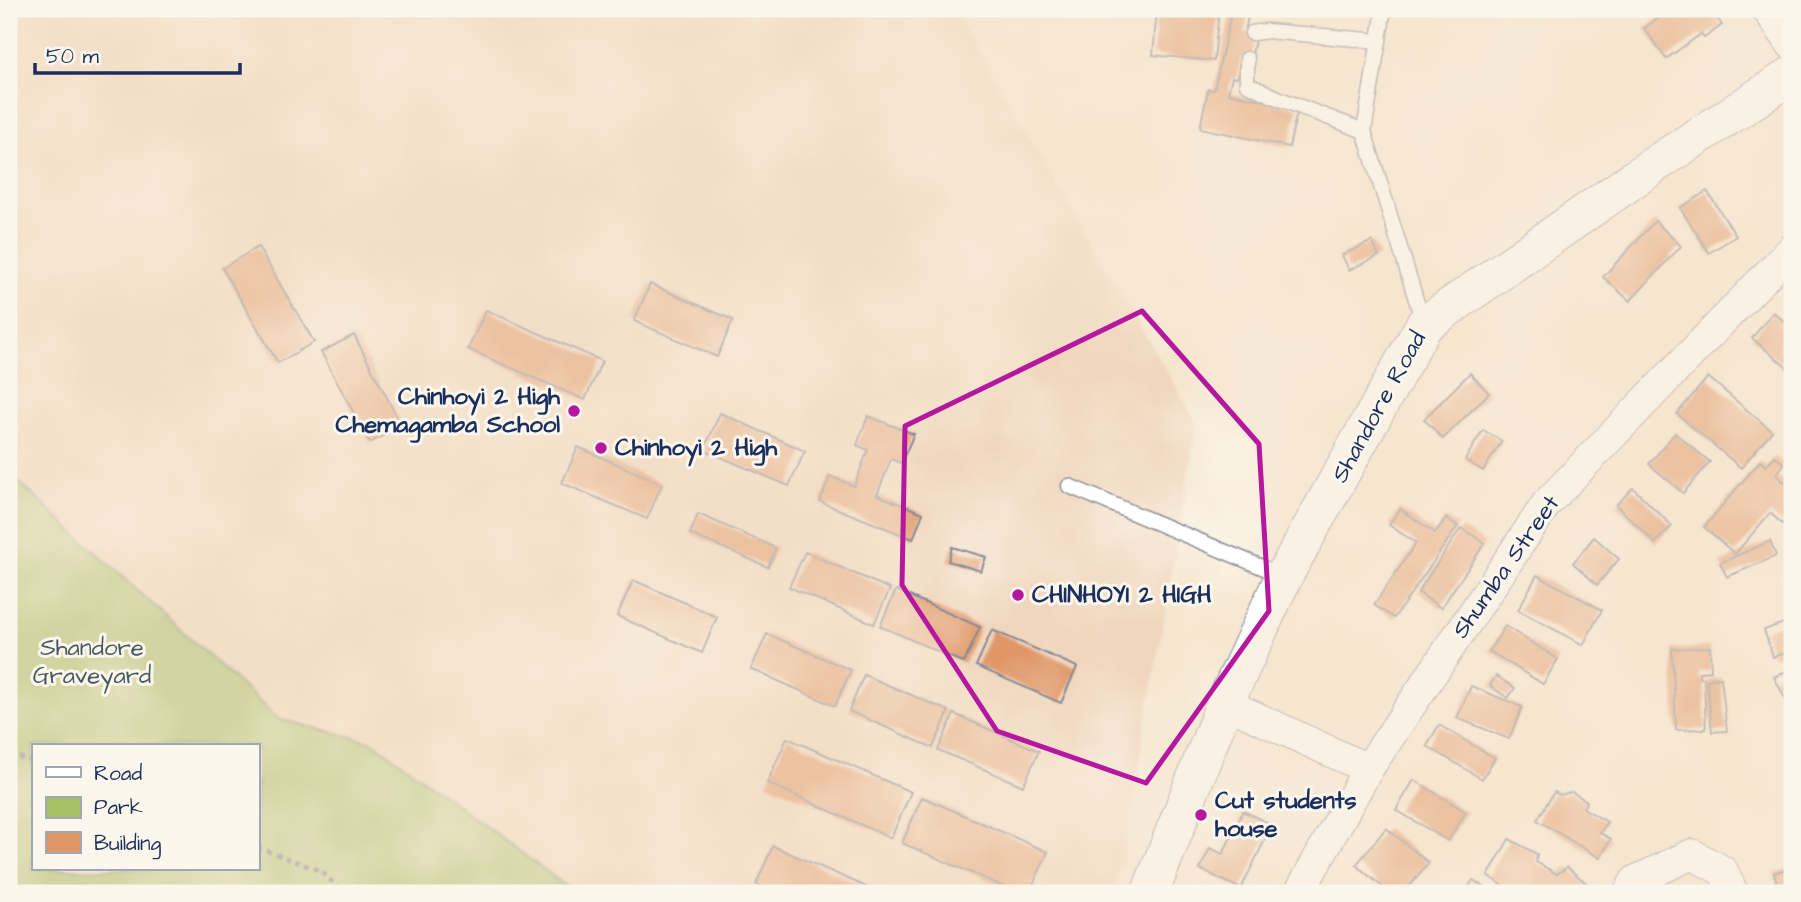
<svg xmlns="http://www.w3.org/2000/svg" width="1801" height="902" font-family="'Architects Daughter',sans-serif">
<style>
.built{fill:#f0d6bc}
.green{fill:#a6c167;stroke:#607862;stroke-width:2;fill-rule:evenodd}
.building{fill:#e09768}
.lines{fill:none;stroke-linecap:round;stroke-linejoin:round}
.service-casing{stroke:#888a96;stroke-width:17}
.minor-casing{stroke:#888a96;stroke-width:32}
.tertiary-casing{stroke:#888a96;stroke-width:39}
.path{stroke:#888a96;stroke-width:4.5;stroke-dasharray:5 5;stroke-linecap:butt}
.service{stroke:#fff;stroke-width:14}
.minor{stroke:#fff;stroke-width:30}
.tertiary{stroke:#fff;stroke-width:37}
.marked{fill:none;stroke:#b5179e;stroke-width:5;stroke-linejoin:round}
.poi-dot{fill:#b5179e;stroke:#fbf7ec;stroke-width:2.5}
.labels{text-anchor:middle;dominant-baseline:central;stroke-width:6;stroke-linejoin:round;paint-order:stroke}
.poi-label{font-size:24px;font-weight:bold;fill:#1b2f5e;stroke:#fbf7ec;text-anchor:start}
.street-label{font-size:24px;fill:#1b2f5e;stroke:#fbf7ec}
.park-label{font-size:24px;fill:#455b61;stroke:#fbf7ec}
</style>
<rect width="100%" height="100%" fill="#fbf7ec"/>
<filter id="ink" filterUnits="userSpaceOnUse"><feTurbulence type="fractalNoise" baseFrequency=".0143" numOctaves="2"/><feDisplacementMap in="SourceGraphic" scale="14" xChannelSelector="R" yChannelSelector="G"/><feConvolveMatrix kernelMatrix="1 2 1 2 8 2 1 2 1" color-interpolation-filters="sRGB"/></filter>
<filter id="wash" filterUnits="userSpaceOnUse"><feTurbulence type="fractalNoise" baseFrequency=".00686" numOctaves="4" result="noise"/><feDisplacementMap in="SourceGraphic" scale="28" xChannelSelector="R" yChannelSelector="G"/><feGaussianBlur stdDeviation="1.57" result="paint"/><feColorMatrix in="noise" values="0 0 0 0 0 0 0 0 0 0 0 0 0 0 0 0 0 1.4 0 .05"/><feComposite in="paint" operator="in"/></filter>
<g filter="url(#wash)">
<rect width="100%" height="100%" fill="#f6e6cf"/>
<!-- built -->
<polygon class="built" points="9,9 954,9 1197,423 1124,854 1111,893 575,893 373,742 278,719 9,473"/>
<!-- green -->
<path class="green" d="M9 473 278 719 373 742 575 893H9ZM33 746H257V869H33Z"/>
<g id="blocks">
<!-- building -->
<g class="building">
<polygon points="1157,9 1219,9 1214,61 1153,55"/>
<polygon points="1232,9 1245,9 1243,14 1248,16 1245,32 1256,34 1251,60 1241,58 1237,78 1232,77 1228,93 1298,108 1289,147 1200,128 1208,89 1214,90"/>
<polygon points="1671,9 1710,9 1722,25 1704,38 1701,34 1666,59 1644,28"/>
<polygon points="1707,191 1736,236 1709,253 1680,208"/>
<polygon points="1655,221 1681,246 1630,301 1603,277"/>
<polygon points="1372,241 1379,256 1349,270 1342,255"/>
<polygon points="258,247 314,342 278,363 222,268"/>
<polygon points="650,284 733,320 717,357 634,321"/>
<polygon points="486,310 602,361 585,400 468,349"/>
<polygon points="1773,312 1792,328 1792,372 1752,338"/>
<polygon points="354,335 402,426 370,443 321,352"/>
<polygon points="1470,373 1489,393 1443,439 1424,419"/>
<polygon points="1708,377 1772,431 1741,468 1677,414"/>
<polygon points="720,413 805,451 789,486 704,450"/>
<polygon points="868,416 914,434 901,463 891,459 877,495 923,513 913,539 820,502 830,476 854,486 868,450 857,445"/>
<polygon points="1483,430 1502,441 1483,471 1465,460"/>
<polygon points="1675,433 1710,462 1683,493 1649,464"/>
<polygon points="578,447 662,484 647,519 562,483"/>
<polygon points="1775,456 1784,464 1776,475 1792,488 1792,520 1786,527 1770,513 1735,554 1704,527 1760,461 1766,466"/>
<polygon points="1633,488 1672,526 1655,543 1616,505"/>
<polygon points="1400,509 1435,533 1446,518 1458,526 1394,618 1374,605 1416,543 1389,525"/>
<polygon points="698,514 776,548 768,567 690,534"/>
<polygon points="1461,528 1485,543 1441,608 1418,592"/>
<polygon points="1594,537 1619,559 1597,585 1573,563"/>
<polygon points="1770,541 1776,556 1727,577 1720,563"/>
<polygon points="952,547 986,557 981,571 948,561"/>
<polygon points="805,552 890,589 874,624 789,587"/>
<polygon points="1537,575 1602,610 1583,645 1518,610"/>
<polygon points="633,580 717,617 702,653 617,616"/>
<polygon points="896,590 980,627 964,663 880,626"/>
<polygon points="1792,620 1792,651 1773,657 1764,630"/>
<polygon points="1505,626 1558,659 1543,684 1489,651"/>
<polygon points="992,630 1077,667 1061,703 976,666"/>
<polygon points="767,634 851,670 835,706 751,669"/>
<polygon points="1710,647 1711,671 1699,672 1699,678 1704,678 1706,729 1676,730 1672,649"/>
<polygon points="1792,668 1792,707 1790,708 1774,677"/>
<polygon points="864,675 949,711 933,748 849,711"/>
<polygon points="1496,676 1515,688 1508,698 1490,686"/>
<polygon points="1721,678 1727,731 1712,732 1707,680"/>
<polygon points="1471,686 1522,707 1509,739 1457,718"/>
<polygon points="954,714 1039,751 1023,786 938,750"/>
<polygon points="1439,725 1495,758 1482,779 1427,746"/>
<polygon points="787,738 911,792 891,838 767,783"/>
<polygon points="1414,780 1466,812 1448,841 1396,810"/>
<polygon points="1554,792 1560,795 1572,792 1587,801 1583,808 1607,822 1600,833 1611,839 1600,858 1537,820"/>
<polygon points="922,797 1048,852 1029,893 1018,893 902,843"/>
<polygon points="1243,811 1272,825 1241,889 1200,869 1210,848 1223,854"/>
<polygon points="1386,828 1429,863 1404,893 1390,893 1356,865"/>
<polygon points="1509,839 1537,854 1536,862 1557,874 1567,867 1590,886 1586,893 1515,893 1488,876"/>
<polygon points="773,846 880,893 778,893 756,884"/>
<polygon points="1792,867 1792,889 1780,893 1774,873"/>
<polygon points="1473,880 1495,893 1465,893"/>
</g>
</g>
</g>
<g filter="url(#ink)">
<use href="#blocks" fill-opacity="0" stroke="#888a96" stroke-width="2"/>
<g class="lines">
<!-- service casing -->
<g class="service-casing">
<g id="service">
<polyline points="1384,9 1364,131 1423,322"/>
<polyline points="1252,33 1267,31 1379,41"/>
<polyline points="1247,59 1247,84 1280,99 1364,131"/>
<polyline points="1069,486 1283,576"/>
</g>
</g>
<!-- minor casing -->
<g class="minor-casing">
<g id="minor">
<polyline points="1767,9 1792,45"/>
<polyline points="1225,703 1368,769"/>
<polyline points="1299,893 1368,769 1547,503 1792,249"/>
<polyline points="1628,893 1635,881 1692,854 1723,871 1733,893"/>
</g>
</g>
<!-- tertiary casing -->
<g class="tertiary-casing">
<polyline id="tertiary" points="1150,893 1225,703 1284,576 1424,325 1654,165 1792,75"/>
</g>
<!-- path -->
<g class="path">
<polyline points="9,753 33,762"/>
<polyline points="257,847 321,871 344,893"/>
</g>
<!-- service -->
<use href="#service" class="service"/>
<!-- minor -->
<use href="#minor" class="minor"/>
<!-- tertiary -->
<use href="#tertiary" class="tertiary"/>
</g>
</g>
<!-- marked area -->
<path d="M0 0H1801V902H0ZM1142 311 1259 444 1269 611 1146 783 997 731 902 585 905 426Z" fill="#f6e6cf" fill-opacity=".55" fill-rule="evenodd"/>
<path class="marked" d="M1142 311 1259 444 1269 611 1146 783 997 731 902 585 905 426Z"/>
<!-- markers -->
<g class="poi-dot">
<circle cx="574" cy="411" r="7"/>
<circle cx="601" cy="448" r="7"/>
<circle cx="1018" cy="595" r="7"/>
<circle cx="1201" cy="815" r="7"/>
</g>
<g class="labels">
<!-- poi labels -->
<g class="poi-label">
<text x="560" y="397" text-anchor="end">Chinhoyi 2 High<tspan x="560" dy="28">Chemagamba School</tspan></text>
<text x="615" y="448">Chinhoyi 2 High</text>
<text x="1032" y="595">CHINHOYI 2 HIGH</text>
<text x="1215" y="801">Cut students<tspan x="1215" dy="28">house</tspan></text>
</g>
<!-- street labels -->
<g class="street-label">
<text transform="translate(1379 407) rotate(-61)">Shandore Road</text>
<text transform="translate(1506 567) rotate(-55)">Shumba Street</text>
</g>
<!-- park labels -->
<g class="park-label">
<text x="92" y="648">Shandore<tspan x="92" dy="28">Graveyard</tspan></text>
</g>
</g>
<!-- margin -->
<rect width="1801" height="902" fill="none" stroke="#fbf7ec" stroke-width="35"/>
<!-- legend -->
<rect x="32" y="744" width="228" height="126" fill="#fbf7ec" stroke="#a1a7b3" stroke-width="2"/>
<rect x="46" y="767" width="35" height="10" fill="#ffffff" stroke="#a1a7b3" stroke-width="2"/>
<text x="94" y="780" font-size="21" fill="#1b2f5e">Road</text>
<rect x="46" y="797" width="35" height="21" fill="#a6c167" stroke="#a1a7b3" stroke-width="2"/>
<text x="94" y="814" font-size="21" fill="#1b2f5e">Park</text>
<rect x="46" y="832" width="35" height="21" fill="#e09768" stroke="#a1a7b3" stroke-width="2"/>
<text x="94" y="850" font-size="21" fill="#1b2f5e">Building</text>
<!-- scale -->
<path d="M35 63v10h205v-10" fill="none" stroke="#1b2f5e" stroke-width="3.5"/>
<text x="46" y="63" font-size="21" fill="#1b2f5e" stroke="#fbf7ec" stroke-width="5" paint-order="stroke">50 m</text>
</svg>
